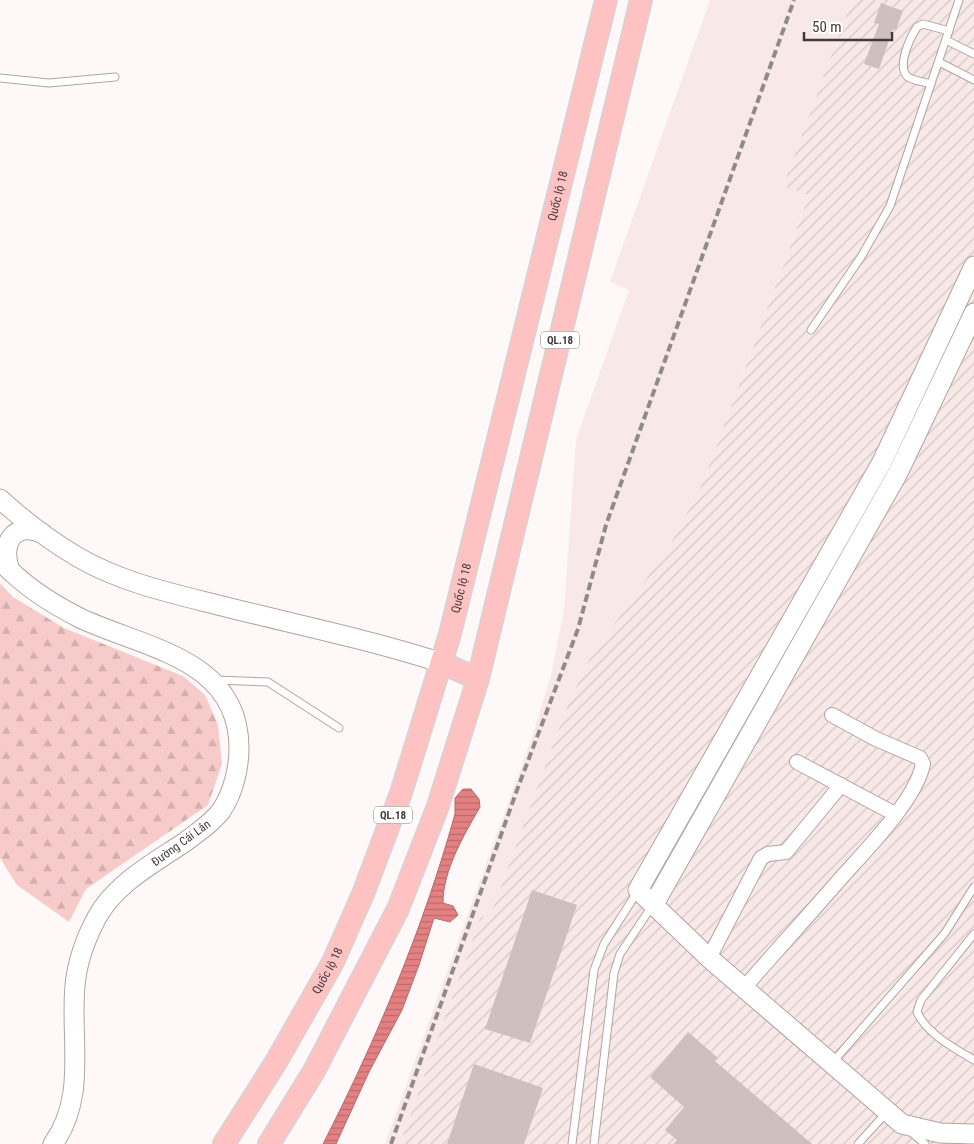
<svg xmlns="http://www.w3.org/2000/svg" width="974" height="1144" font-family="'Roboto Condensed',sans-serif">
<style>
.built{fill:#f8e8e8}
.industrial{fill:url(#industrial-furrows)}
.forest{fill:url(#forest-firs)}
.water{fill:url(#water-rules);stroke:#b36b6c}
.building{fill:#cfbfbf}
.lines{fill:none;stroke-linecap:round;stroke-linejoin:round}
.lane-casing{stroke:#b2a3a3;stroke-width:9}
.street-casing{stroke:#b2a3a3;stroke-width:16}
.secondary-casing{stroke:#b2a3a3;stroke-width:21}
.primary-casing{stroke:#d5d4d4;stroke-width:24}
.lane{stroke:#fff;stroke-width:7}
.street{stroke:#fff;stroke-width:14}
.secondary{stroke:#fff;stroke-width:19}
.primary{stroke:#fec2c3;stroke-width:21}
.rail{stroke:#918a8a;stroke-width:4;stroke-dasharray:8 4;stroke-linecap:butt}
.labels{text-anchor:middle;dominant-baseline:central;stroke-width:5;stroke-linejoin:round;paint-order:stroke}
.shield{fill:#fff;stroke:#797575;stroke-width:1}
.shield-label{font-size:11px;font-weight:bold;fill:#403a3a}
.street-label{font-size:12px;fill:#403a3a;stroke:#fff}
</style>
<defs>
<pattern id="industrial-furrows" width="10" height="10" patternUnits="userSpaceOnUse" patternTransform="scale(1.25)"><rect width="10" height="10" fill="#f8e8e8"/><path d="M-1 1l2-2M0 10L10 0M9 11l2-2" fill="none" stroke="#d6c8c8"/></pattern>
<pattern id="forest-firs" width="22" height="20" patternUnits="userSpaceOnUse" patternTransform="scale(1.25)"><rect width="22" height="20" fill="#f7cbca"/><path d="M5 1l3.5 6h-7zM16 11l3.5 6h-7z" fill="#d5afae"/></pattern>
<pattern id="water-rules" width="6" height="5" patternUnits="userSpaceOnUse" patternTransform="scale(1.25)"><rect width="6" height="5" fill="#e48082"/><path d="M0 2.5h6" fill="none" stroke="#ba6a6b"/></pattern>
</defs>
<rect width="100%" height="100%" fill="#fff8f8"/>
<!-- built -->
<polygon class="built" points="710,0 852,0 783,186 809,194 704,480 670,545 590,658 568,704 489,919 481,917 400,1144 385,1144 534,731 552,672 564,610 576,440 629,290 610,282"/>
<!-- industrial -->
<polygon class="industrial" points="852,0 974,0 974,1144 400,1144 481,916 489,919 568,704 590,658 670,545 704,480 809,195 783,186"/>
<!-- forest -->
<polygon class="forest" points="0,583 13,597 64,628 183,676 205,695 218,725 222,764 208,805 86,889 69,922 17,885 0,858"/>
<!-- water -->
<path class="water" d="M463 789H471L479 799 480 807C464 835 443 870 443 903L453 906 458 915 450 922 434 918 419 965 402 1010 369 1072 336 1144H323C377 1038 423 929 455 814V798Z"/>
<!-- building -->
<g class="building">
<polygon points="881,3 903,11 896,30 893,29 879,69 864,64 879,24 874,23"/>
<polygon points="532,890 577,905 530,1043 485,1029"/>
<polygon points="688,1032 718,1058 715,1061 812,1144 673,1144 677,1140 665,1130 684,1107 650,1077"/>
<polygon points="474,1064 543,1088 524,1144 447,1144"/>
</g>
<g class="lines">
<!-- lane casing -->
<g class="lane-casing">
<g id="lane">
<polyline points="946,40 974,54"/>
<polyline points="939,62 974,80"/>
<polyline points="0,78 49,83 115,77"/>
<path d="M931 84C925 82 914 81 908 77 896 67 910 38 917 27L923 24 949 31"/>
<polyline points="811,330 861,257 890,206 959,0"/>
<polyline points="214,680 268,682 339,728"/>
<path d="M974 934 921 1000 917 1012C927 1034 954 1048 974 1060"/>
<polyline points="832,1063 945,933 974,887"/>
<polyline points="910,1131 925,1144"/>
<polyline points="572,1144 594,970 604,944 638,891"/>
<polyline points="594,1144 614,973 620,954 652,906"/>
<polyline points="858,1144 886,1113"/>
</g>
</g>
<!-- street casing -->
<g class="street-casing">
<g id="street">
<polyline points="797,762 895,814"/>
<polyline points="709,958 761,858 768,854 786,852 841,785"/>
<path d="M744 988C776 951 809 915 841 878 865 851 916 800 923 764L920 758 876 739 832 715"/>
</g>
</g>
<!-- secondary casing -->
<g class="secondary-casing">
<g id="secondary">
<polyline points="974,266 882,462 638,890 709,958 902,1124 940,1133 974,1134"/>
<path d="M0 499C23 520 49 540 76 556 121 583 175 594 226 607 298 625 371 640 442 663"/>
<path d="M0 560C22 585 50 603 80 618 143 648 239 658 239 748 239 769 233 793 221 811 211 824 198 832 185 842 154 863 114 884 96 919 85 940 77 962 75 986 70 1040 87 1097 53 1144"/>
<path d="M10 571C0 544 13 521 42 533"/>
<polyline points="654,904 898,473 974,313"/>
</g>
</g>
<!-- primary casing -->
<g class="primary-casing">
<g id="primary">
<polyline points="442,663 478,679"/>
<path id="s1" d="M224 1144 276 1062 333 962 363 894 401 793 450 634 606 0"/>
<polyline points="269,1144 314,1071 398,909 438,806 478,679 641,0"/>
</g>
</g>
<!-- lane -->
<use href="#lane" class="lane"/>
<!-- street -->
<use href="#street" class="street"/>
<!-- secondary -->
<use href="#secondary" class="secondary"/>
<!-- primary -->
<use href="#primary" class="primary"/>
<!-- rail -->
<polyline class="rail" points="391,1144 517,790 578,629 606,525 794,0"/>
</g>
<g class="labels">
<!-- shield labels -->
<g class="shield">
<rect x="541" y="331.5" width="38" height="17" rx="4"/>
<rect x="374" y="806.5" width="38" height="17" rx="4"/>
</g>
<g class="shield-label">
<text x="560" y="340">QL.18</text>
<text x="393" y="815">QL.18</text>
</g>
<!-- street labels -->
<g class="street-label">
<text stroke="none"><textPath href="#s1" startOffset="1012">Quốc lộ 18</textPath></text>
<text stroke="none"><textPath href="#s1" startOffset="608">Quốc lộ 18</textPath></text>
<text transform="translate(181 843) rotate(-36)">Đường Cái Lân</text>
<text stroke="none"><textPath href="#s1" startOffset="202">Quốc lộ 18</textPath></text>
</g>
</g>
<!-- scale -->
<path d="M804 32v8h88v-8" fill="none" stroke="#403a3a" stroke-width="2.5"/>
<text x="812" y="32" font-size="15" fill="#403a3a" stroke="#ffffff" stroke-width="4" paint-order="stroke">50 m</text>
</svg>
